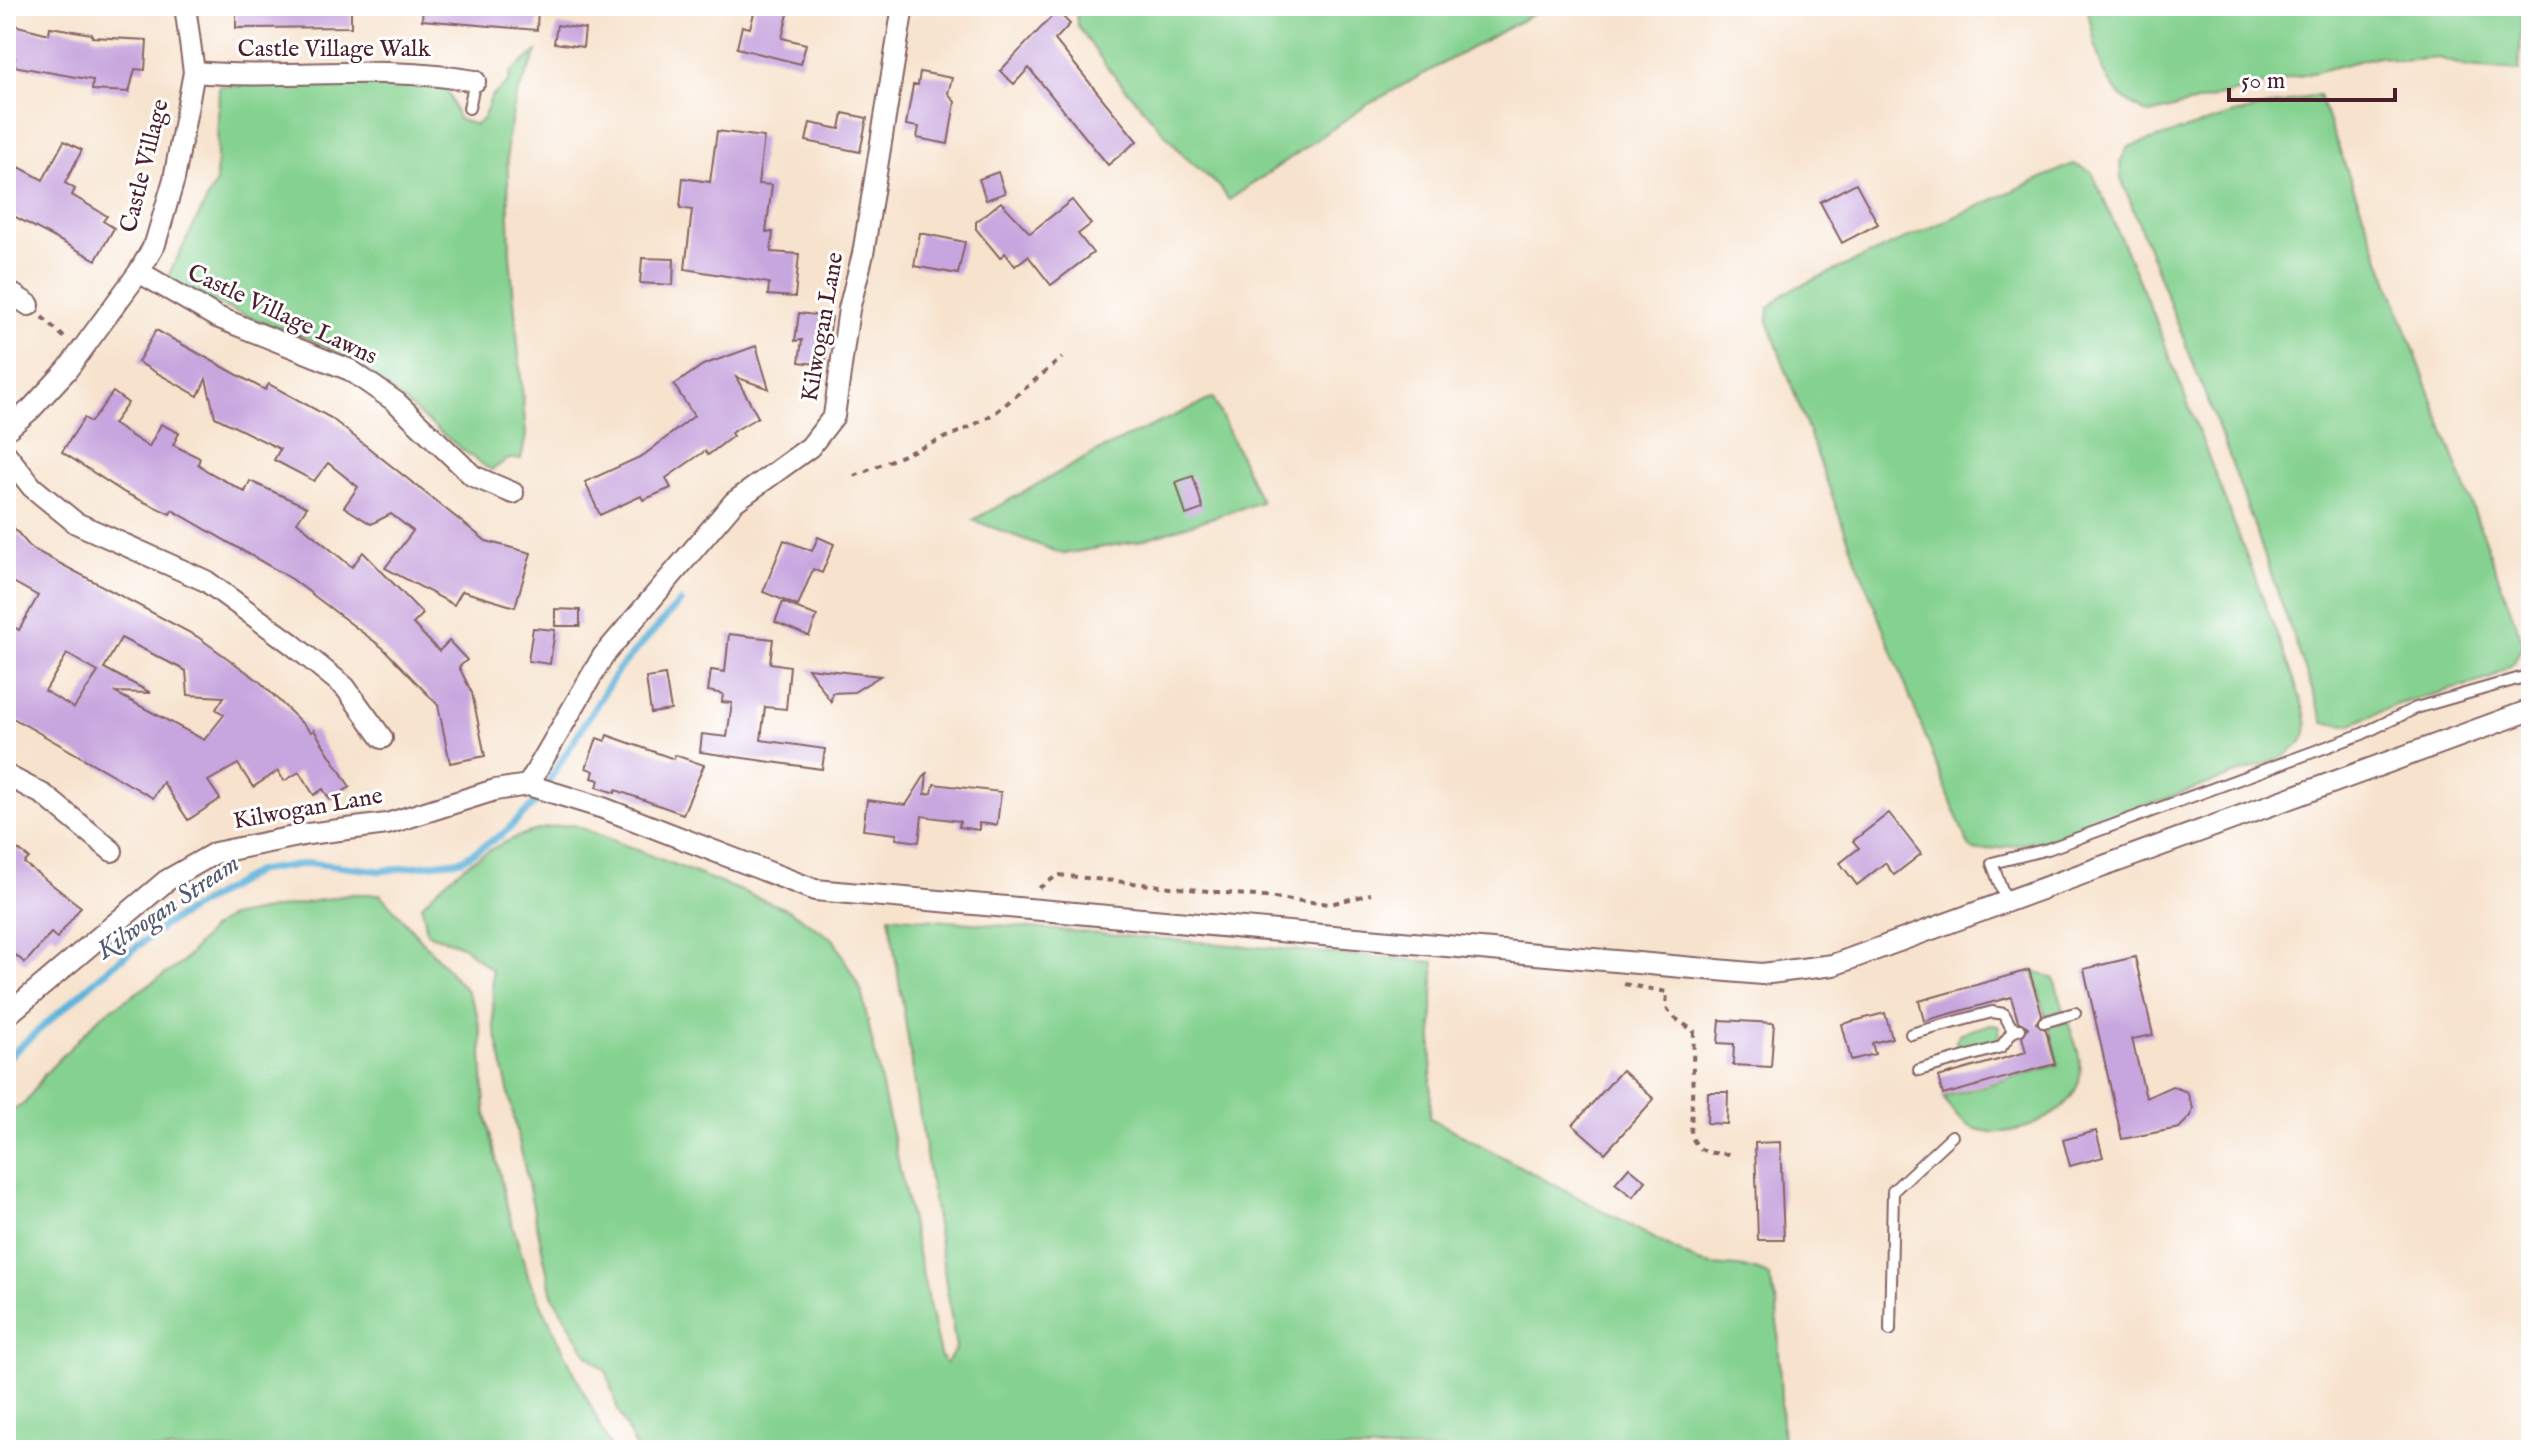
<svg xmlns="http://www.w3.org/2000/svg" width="2537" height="1456" font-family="'IM FELL English',serif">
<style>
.green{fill:#85d290;stroke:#68785e;stroke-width:2}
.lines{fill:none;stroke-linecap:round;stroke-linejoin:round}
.stream{stroke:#5fb2da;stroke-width:7}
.building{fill:#c7a5de;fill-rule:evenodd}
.service-casing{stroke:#876464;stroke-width:14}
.minor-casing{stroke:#876464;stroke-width:24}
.path{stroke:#876464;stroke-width:4;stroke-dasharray:6 6;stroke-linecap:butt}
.service{stroke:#fff;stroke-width:10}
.minor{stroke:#fff;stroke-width:20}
.labels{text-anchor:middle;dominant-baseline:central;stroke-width:6;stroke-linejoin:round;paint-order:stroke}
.street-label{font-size:24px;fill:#4a1f2b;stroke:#fff}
.water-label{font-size:26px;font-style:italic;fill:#525a71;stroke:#fff}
</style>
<rect width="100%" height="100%" fill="#fff"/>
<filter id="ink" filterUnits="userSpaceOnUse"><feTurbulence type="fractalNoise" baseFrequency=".0125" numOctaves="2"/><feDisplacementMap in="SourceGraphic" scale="16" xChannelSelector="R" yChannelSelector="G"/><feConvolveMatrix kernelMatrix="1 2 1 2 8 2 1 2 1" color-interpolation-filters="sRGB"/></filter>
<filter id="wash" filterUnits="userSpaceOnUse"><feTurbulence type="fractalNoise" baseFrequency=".006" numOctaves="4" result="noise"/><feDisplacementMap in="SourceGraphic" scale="32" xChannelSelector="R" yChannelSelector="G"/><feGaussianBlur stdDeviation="1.8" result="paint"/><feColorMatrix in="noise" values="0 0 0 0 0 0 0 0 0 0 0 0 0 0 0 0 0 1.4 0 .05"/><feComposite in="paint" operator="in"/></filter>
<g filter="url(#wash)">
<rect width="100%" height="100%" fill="#f7e3cd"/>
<!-- green -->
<g class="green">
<polygon points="1076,6 1548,6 1370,103 1229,200 1220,187 1184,156 1107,67 1077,25"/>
<path d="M2087 6H2523L2519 71 2467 67 2439 58 2401 61 2378 56 2150 114C2099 93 2098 54 2087 6Z"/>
<path d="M538 50 516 97 507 142 510 255 526 435 521 459H509L491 470C443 439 403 397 356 364 300 326 227 319 168 276L216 182 219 86 352 81 437 84 448 91 458 119 475 125 483 119 491 97 509 82 510 73Z"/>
<polygon points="2319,95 2523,643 2514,663 2489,679 2395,705 2350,725 2324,723 2230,458 2121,178 2120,163 2128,147 2234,114"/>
<path d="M2073 164 2092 172 2156 321 2294 679C2307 720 2321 741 2274 761L2047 840 1978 851 1971 849 1966 840 1845 531 1768 321 1769 308 1786 292Z"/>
<polygon points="1213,398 1261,502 1139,541 1063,554 973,520 1100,450"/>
<path d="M574 825 789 910 834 940 861 990 940 1355 946 1364 956 1348 889 916 1434 962 1430 1118 1698 1262C1722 1269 1747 1263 1769 1276L1777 1305 1783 1450H637L617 1408 607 1372 587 1354 552 1295 494 1025 492 970 462 946 427 933 422 905C460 863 516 826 574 825Z"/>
<polygon points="353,894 380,894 467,991 476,1010 481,1035 485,1110 507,1207 529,1279 612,1450 6,1450 6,1114 25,1103 45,1074 101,1016 182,963 211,929 229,917"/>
<polygon points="2033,970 2054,979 2064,1010 2045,1016"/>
<path d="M2068 1022C2073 1038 2083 1059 2080 1076 2074 1115 2014 1140 1979 1130 1963 1126 1951 1111 1943 1097L2058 1065 2049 1027Z"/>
<polygon points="1992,1024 1999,1026 2000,1040 1971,1051 1957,1048 1956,1040 1961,1033"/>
</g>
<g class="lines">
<!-- stream -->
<polyline class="stream" points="6,1059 113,965 166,924 257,871 311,863 381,871 462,860 504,833 535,803 618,670 680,602"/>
</g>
<g id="blocks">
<!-- building -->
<g class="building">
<polygon points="236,6 351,6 351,27 236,28"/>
<polygon points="423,6 538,6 537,30 422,20"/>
<polygon points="756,6 790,6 782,38 806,44 801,64 737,48 742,26 750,28"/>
<polygon points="1057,11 1070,24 1055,40 1137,141 1108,165 1029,68 1014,84 1000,71"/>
<polygon points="6,23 49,34 50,27 92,34 92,37 147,40 145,70 135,69 129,92 92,90 93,80 13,66 15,58 6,55"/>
<polygon points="557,25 585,29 583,47 554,43"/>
<polygon points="920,72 952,78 948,93 955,102 948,144 917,138 919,127 906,125 913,85 918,85"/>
<polygon points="843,113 867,118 860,152 806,141 810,123 840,129"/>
<polygon points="717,131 764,137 758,184 772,185 766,232 773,232 771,252 799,254 795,297 768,295 769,283 685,269 692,210 680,208 683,178 710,182"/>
<polygon points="64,141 82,150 65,183 75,189 72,195 107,216 103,221 114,228 96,260 6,212 6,160 43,180"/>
<polygon points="998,172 1005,193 986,200 979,179"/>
<polygon points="1856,183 1878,224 1842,243 1820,202"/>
<polygon points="1072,200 1091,224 1078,234 1093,253 1051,285 1028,256 1015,266 1005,253 1000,258 976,229 976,222 1001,202 1030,233"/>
<polygon points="920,233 965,242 958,274 914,266"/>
<polygon points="642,258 674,259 673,285 640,283"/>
<polygon points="799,313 832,317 825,365 799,362 802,340 795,341"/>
<polygon points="156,330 265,390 269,384 331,418 486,541 531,553 515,607 462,591 454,605 385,568 413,531 391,514 371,524 344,507 358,487 328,463 314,481 274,460 280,449 215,417 206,379 198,396 138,362"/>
<polygon points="756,346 769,389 736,377 758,417 731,433 733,436 708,455 705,451 666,478 671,488 643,500 641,496 600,515 585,482 644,455 694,416 674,385 703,365"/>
<polygon points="113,392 128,403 113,424 149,447 161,424 179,433 173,445 200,458 198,464 207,471 245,492 250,481 307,507 297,522 352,567 363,552 423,614 413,624 439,651 449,641 467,660 459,667 472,693 485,756 450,763 438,705 383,648 292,579 172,510 170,514 125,493 62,452 84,418 91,422"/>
<polygon points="1193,476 1203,509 1186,515 1176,482"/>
<path d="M6 519 31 548 198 637 259 681 311 732 314 730 350 787 330 800 323 789 314 795 299 772 284 781 278 771 253 787 238 764 208 781 220 799 188 820 163 782 153 798 6 714V622L19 630 38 596 6 578ZM121 638 186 671 188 695 224 697 216 709 224 715 204 740 114 692 151 693 104 668ZM67 654 98 672 74 708 45 691Z"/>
<polygon points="818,537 834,544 822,573 813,569 798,606 763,592 784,540 812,551"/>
<polygon points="783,602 817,616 809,636 775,622"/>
<polygon points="555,609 580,610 580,626 555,626"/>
<polygon points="533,628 555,630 550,664 528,661"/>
<polygon points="729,634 773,639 770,663 790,666 786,709 765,707 761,740 825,749 822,769 700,752 702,734 727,737 732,703 722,702 723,694 708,691 711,670 725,672"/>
<polygon points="808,668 880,676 854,692 832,693 831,702"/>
<polygon points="665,675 671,710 651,713 646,678"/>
<polygon points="607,735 674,759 675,755 704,765 683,814 616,790 615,793 597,787 599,780 592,778 594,771 586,768 597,738 605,741"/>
<polygon points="927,772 925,794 932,793 934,784 1001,792 997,825 979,823 979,830 959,827 960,821 922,816 919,842 896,839 897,834 863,830 867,800 906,805"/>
<polygon points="1889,813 1921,854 1894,875 1885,863 1857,885 1840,863 1859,848 1853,841"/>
<polygon points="6,840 29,858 24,863 81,907 57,938 51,933 25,963 6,947"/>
<polygon points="2135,957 2153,1035 2132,1039 2146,1098 2172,1086 2187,1092 2193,1108 2191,1116 2179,1128 2122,1139 2084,969"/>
<polygon points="2029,970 2042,1014 2036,1023 2046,1030 2055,1064 1943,1095 1938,1077 2026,1052 2022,1037 2028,1027 2018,1021 2011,997 1924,1021 1919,1001"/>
<polygon points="1885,1013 1892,1038 1872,1043 1875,1054 1851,1060 1842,1024"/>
<polygon points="1720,1020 1774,1023 1771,1067 1733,1065 1734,1044 1718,1043"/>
<polygon points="1622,1070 1654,1099 1605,1153 1573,1125"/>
<polygon points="1708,1092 1728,1092 1727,1124 1707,1123"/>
<polygon points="2096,1131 2103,1157 2070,1166 2063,1140"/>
<polygon points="1780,1142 1784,1240 1758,1240 1755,1143"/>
<polygon points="1629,1167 1646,1181 1633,1197 1615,1183"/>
</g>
</g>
</g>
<g filter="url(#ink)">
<use href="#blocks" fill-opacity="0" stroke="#876464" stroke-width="2"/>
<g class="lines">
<!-- service casing -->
<g class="service-casing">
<g id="service">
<polyline points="469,108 475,81"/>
<polyline points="2006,901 1992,863 2048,849 2362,734 2416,708 2531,675"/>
<polyline points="2044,1022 2075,1013"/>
<polyline points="1911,1034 1992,1012 2004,1014 2011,1027 2017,1029"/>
<polyline points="1919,1070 2001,1047 2012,1032 2020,1029"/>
<polyline points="1890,1330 1893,1191 1952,1136"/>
</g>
</g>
<!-- minor casing -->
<g class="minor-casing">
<g id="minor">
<path d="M194 72C287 80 381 64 475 81"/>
<polyline points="139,272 217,317 350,370 396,402 473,476 513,493"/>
<polyline points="6,290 29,305"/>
<polyline points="6,430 31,409 67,370 139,272 155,244 174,179 194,72 185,6"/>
<polyline points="6,454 32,487 76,523 206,581 292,644 345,687 382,738"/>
<polyline points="6,775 44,795 112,851"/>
<polyline points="528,785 603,656 734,502 810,447 834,416 849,309 863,254 903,6"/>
<polyline points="6,1016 166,881 215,853 308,834 387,824 495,790 528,785 603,808 815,890 1762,974 1833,965 2531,710"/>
</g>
</g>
<!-- path -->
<g class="path">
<polyline points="42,317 65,338"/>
<polyline points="854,476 968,428 995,413 1062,358"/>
<polyline points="1039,888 1058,875 1330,904 1371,894"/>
<path d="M1624 984 1667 992 1666 1007 1672 1016 1694 1031 1691 1134C1698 1154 1710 1153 1730 1154"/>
</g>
<!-- service -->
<use href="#service" class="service"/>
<!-- minor -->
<use href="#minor" class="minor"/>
</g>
</g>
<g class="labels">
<!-- street labels -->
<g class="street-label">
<text x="334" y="49">Castle Village Walk</text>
<text transform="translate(145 166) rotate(-76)">Castle Village</text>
<text transform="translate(282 315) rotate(25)">Castle Village Lawns</text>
<text transform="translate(823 327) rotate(-80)">Kilwogan Lane</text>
<text transform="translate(308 809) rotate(-10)">Kilwogan Lane</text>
</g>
<!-- water labels -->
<g class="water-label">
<text transform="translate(168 907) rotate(-34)">Kilwogan Stream</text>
</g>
</g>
<!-- margin -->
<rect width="2537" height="1456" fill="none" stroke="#fff" stroke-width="32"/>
<!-- scale -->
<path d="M2229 88v12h166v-12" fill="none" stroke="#4a1f2b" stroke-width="4"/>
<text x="2241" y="88" font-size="24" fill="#4a1f2b" stroke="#ffffff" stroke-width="6" paint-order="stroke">50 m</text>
</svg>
